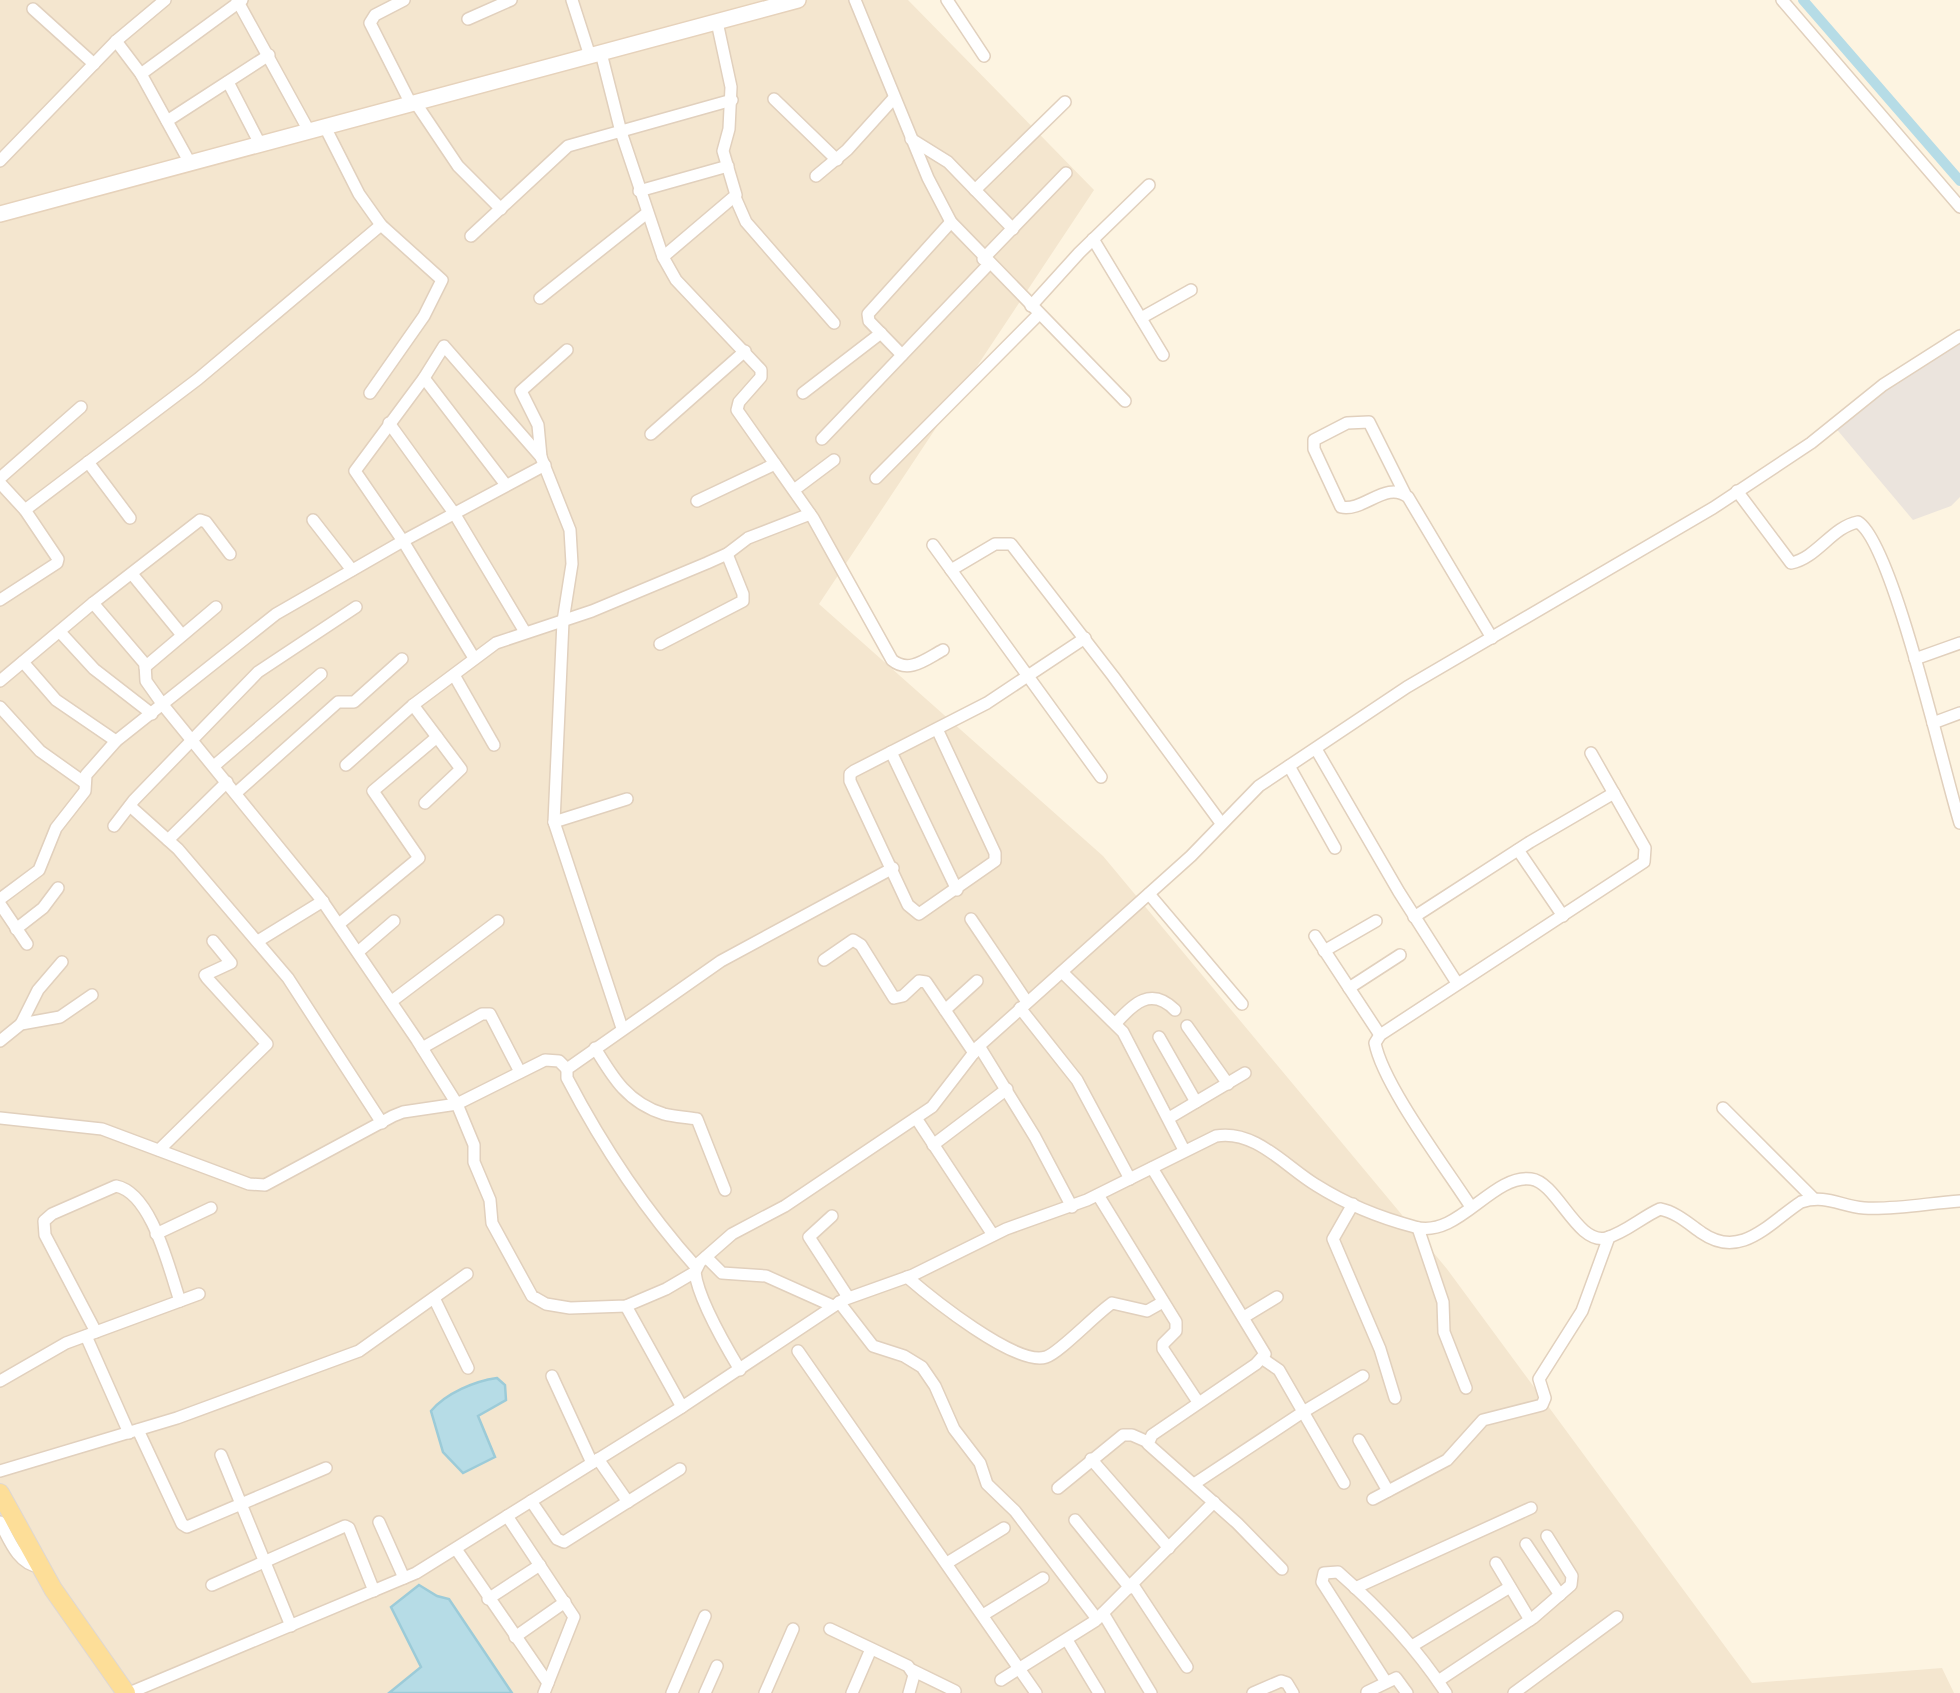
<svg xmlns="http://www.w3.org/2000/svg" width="1960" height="1693" font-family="Commissioner,sans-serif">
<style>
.residential{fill:#f4e6cf}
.industrial{fill:#ebe4dd}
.water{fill:#b6dce6;stroke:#9ccbd8;stroke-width:2.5}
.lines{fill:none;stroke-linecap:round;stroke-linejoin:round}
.canal{stroke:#b6dce6;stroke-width:10}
.street-casing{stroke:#e1d0bd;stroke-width:14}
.secondary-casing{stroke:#e6d2bb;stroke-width:18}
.primary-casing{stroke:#ded7d3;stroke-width:20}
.street{stroke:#fff;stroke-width:11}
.secondary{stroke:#fff;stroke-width:15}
.primary{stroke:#fdde98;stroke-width:18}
</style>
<rect width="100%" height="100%" fill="#fdf4e1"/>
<!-- residential -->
<polygon class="residential" points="0,0 908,0 1094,190 819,604 1103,856 1447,1269 1752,1683 1942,1668 1954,1693 0,1693"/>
<!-- industrial -->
<polygon class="industrial" points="1960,328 1960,497 1951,506 1913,520 1834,426 1941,349"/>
<!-- water -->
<g class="water">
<path d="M497 1378 505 1385 506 1400 478 1416 495 1457 463 1473 443 1452 431 1411C446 1393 475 1381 497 1378Z"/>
<polygon points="419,1585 437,1596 449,1599 512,1693 389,1693 421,1667 391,1607"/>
</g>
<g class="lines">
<!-- canal -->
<polyline class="canal" points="1803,0 1960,181"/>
<!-- street casing -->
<g class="street-casing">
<g id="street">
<polyline points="237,0 309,131"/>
<polyline points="404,0 375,15 370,23 411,104"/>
<polyline points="572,0 590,56"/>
<polyline points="855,0 928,178 951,222 1125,401"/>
<polyline points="947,0 984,56"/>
<polyline points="1782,0 1960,207"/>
<polyline points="33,9 94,64"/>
<polyline points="468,19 511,0"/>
<polyline points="116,41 141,74 190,163"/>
<path d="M601 53 621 132 663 257 676 280 761 370V377L739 402 737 410 813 518 892 660C909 674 926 659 943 650"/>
<polyline points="141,74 242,0"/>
<polyline points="228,82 260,144"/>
<polyline points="774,99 837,160"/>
<polyline points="415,102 458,166 501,209"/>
<polyline points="167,121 269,55"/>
<polyline points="325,127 359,194 381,225 442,280 424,316 370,393"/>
<polyline points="911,139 948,162 1013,229"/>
<polyline points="0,161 116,41 165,0"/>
<polyline points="816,176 847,150 894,98"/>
<polyline points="975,190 1065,102"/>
<polyline points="639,191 728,166"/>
<polyline points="735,197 746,222 834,323"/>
<polyline points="471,236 568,146 732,100"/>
<polyline points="1093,239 1163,355"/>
<polyline points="663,257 736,195 723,151 729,129 731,87 717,22"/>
<polyline points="983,259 1066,173"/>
<polyline points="540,298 647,213"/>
<polyline points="1031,306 1079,253 1149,185"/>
<polyline points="1141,318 1191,290"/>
<polyline points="902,355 869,321 868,314 951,222"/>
<polyline points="424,378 506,485"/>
<polyline points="803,393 881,333"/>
<polyline points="389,423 454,513 525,632"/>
<polyline points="651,434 745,351"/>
<polyline points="822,439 989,264"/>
<polyline points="541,457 538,425 521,391 567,350"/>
<polyline points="88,462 130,518"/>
<polyline points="0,478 81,407"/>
<polyline points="876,478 1039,314"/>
<polyline points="0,483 25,510 58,559 57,563 0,600"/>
<polyline points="794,490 834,460"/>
<path d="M1737 491 1791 563C1817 558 1832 527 1858 522 1893 543 1944 773 1960 823"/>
<path d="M1405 494 1369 422 1347 423 1314 440V449L1341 507C1364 512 1386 480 1408 497L1492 638"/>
<polyline points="697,501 775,464"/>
<polyline points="25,510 198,379 381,225"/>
<polyline points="313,520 352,570"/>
<polyline points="933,545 1101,777"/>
<polyline points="951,570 995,544 1011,544 1113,676 1221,823"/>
<polyline points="132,574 182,635"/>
<polyline points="93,603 145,664 146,681 163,705 321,899 417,1040 457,1104 474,1145 474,1162 490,1200 492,1223 532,1296 546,1304 570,1308 626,1306 666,1289 695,1272"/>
<polyline points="60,632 94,669 152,714"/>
<polyline points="660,644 743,601 743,594 727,554"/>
<polyline points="474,658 403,541 355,471 424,378 444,346 541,457 570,530 572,564 563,621 554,822 622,1028"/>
<polyline points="1915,659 1960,643"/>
<polyline points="23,662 56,700 116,741"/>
<polyline points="145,667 216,607"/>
<polyline points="454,675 494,745"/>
<polyline points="0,681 93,603 200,520 206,522 230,554"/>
<polyline points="413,705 461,769 425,803"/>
<polyline points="0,707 40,751 85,783"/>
<polyline points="1933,723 1960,713"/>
<polyline points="937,729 995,853 995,861 919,914 908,905 850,781 850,774 854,771 987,703 1085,638"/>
<polyline points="1316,749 1399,892 1457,983"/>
<polyline points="891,752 957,890"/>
<polyline points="346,765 413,705 496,643 592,611 707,563 727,554 748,538 810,514"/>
<polyline points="214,766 321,674"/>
<polyline points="1289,766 1335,848"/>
<polyline points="236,793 338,702 354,702 402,659"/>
<polyline points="130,806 178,849 288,978 382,1123"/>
<polyline points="554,822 627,799"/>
<polyline points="114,826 134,800 258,672 356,607"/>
<polyline points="168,840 227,782"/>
<polyline points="1518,850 1563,916"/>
<polyline points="1149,894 1242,1004"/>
<polyline points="0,899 39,870 56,828 85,791 86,775 116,741 276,614 403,541 545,465"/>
<polyline points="0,904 27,944"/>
<polyline points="1414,917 1530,842 1614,793"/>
<polyline points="971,919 1027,1002"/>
<polyline points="339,924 419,858 373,791 437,737"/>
<polyline points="16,929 43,908 58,888"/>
<polyline points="1315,936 1380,1035"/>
<polyline points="258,941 323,901"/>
<polyline points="1324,951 1376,921"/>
<polyline points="358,952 394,921"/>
<polyline points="824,960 853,940 861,945 894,998 903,996 919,981 926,982 974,1053"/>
<polyline points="1062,972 1123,1032 1184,1150"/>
<polyline points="1349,988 1400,955"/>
<polyline points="392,1001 498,921"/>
<polyline points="1020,1008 1077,1080 1130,1179"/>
<polyline points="945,1010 977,981"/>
<path d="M1116 1023C1133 1004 1151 986 1175 1010"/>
<polyline points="21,1024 38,990 62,962"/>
<polyline points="1187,1026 1228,1084"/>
<polyline points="1159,1037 1196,1102"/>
<polyline points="0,1041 21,1024 60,1017 92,995"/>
<polyline points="979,1046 1035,1137 1072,1207"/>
<polyline points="422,1048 482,1014 490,1014 520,1072"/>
<path d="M595 1048C613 1078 628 1103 664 1114 675 1117 686 1117 697 1119L725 1190"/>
<polyline points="1723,1108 1813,1198"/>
<polyline points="0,1118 102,1129 249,1184 265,1185 393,1116 403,1112 457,1104 545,1060 559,1061 567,1069"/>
<polyline points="916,1118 993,1235"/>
<polyline points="1169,1118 1245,1073"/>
<polyline points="933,1145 1007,1089"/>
<polyline points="159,1150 267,1044 207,978 205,975 231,963 213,941"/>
<polyline points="1152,1168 1265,1354 1256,1364 1152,1435 1148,1444 1237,1523 1282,1569"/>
<polyline points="1098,1195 1176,1322 1176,1331 1163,1344 1163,1349 1198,1402"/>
<polyline points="1353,1204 1333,1239 1380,1349 1395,1398"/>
<path d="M1471 1207C1446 1168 1383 1085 1375 1043L1380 1035 1644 862 1645 848 1591 753"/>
<polyline points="832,1216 809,1237 848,1297"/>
<polyline points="1418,1228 1443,1302 1444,1332 1466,1388"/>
<polyline points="156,1234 211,1208"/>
<polyline points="706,1257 722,1273 766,1276 833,1306"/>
<path d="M696 1267C644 1209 603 1147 567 1078V1069L721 961 893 868"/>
<path d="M907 1277C929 1296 1016 1367 1046 1357 1059 1353 1096 1314 1112 1303L1147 1311 1163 1302"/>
<polyline points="434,1298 468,1368"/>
<polyline points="839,1302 873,1346 904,1356 922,1367 935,1386 954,1429 980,1463 987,1484 1015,1511 1097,1619"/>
<polyline points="626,1306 682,1407"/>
<polyline points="1244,1317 1277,1297"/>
<path d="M96 1332 45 1235 44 1221 52 1214 116 1186C152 1193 169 1269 180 1301"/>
<polyline points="86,1336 129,1433"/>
<polyline points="798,1351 1036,1693"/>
<polyline points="1263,1359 1279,1370 1344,1483"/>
<path d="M740 1370C725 1345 698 1299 695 1272L700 1262 732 1234 785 1206 932 1107 979 1046 1191 856 1259 786 1407 687 1713 508 1811 443 1883 385 1960 336"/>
<polyline points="552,1376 592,1463"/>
<polyline points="0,1381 66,1343 199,1294"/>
<polyline points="138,1430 182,1524 187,1527 326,1468"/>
<polyline points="1359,1440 1388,1491"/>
<polyline points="221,1455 291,1626"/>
<polyline points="598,1459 628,1502"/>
<polyline points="1091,1459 1169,1548"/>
<polyline points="0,1471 177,1418 359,1351 467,1274"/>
<polyline points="1194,1484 1303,1412 1363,1376"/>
<polyline points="1058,1488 1123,1435 1132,1435 1148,1442"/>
<polyline points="1373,1499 1447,1460 1483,1420 1542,1405 1545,1398 1539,1379 1582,1311 1609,1237"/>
<polyline points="531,1501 557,1539 564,1542 680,1469"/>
<polyline points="507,1516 574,1617 544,1693"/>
<polyline points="1075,1520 1130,1588"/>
<path d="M0 1522C10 1542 19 1565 40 1567"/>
<polyline points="379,1522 404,1578"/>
<polyline points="1526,1544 1560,1595"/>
<polyline points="456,1549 548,1683"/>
<polyline points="947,1563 1004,1528"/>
<polyline points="1496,1563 1530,1620"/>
<polyline points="212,1585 345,1526 349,1528 374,1591"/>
<polyline points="1133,1585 1187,1667"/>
<polyline points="1355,1588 1531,1508"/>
<polyline points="488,1599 540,1565"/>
<polyline points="1103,1613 1151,1693"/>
<polyline points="983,1615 1043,1578"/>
<polyline points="830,1629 908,1666 914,1675 909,1693"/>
<polyline points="515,1637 565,1602"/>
<polyline points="1067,1640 1099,1693"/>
<polyline points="1412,1646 1510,1587"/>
<polyline points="912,1670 955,1691"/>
<polyline points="1001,1680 1095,1621 1214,1502"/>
<polyline points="1438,1681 1533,1618 1571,1585 1572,1576 1547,1536"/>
<path d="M1386 1682 1322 1582 1324 1573 1338 1572C1379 1608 1416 1647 1446 1693"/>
<polyline points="1367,1692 1396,1678 1407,1693"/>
<path d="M129 1693 416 1573 682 1407 843 1300 913 1275 1006 1229 1087 1200 1216 1136C1255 1129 1286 1167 1316 1185 1346 1204 1381 1218 1415 1227 1458 1239 1492 1174 1531 1179 1557 1182 1577 1245 1606 1238 1625 1233 1642 1217 1660 1209 1676 1212 1689 1224 1702 1233 1741 1260 1769 1223 1801 1202 1826 1194 1840 1206 1864 1208 1895 1210 1929 1203 1960 1201"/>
<polyline points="672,1693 705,1616"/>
<polyline points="705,1693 717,1666"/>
<polyline points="765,1693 793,1629"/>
<polyline points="852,1693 871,1649"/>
<polyline points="1253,1693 1281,1681 1287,1683 1293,1693"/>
<polyline points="1514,1693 1617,1617"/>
</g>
</g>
<!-- secondary casing -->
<g class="secondary-casing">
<polyline id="secondary" points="0,214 798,0"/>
</g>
<!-- primary casing -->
<g class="primary-casing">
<polyline id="primary" points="0,1493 53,1589 126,1693"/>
</g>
<!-- street -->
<use href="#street" class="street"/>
<!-- secondary -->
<use href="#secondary" class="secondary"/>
<!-- primary -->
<use href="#primary" class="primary"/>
</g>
</svg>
